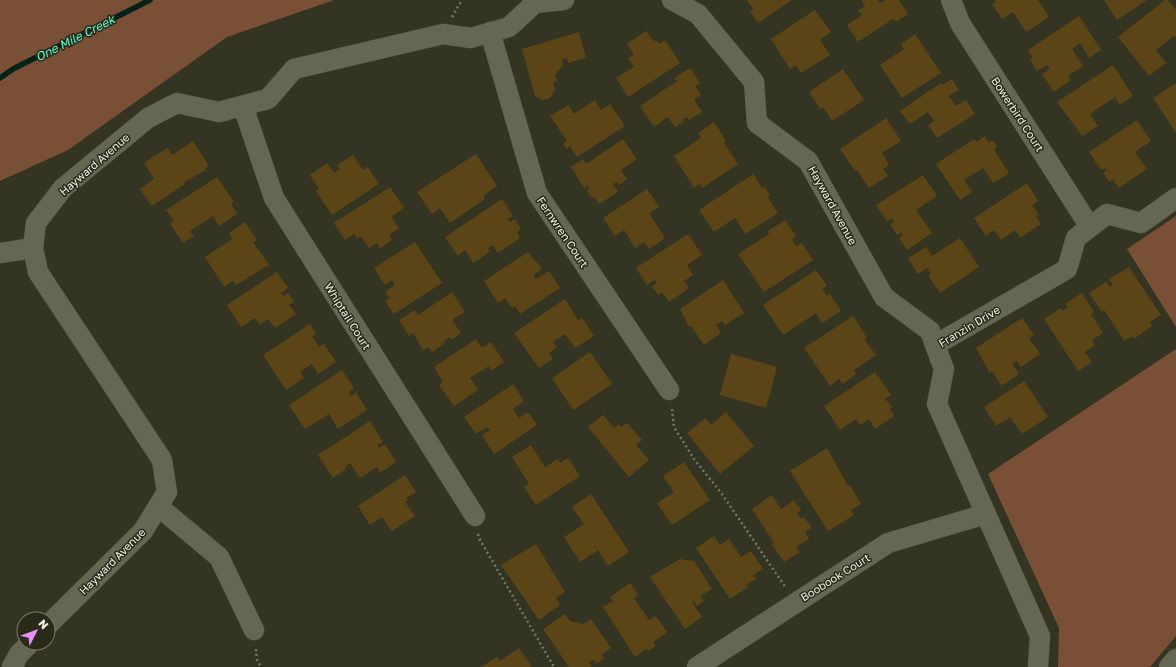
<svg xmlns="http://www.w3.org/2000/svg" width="1176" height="667" font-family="'Golos Text',sans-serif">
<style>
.green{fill:#794f35}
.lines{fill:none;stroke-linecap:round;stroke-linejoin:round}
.stream{stroke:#002219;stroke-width:5.5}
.building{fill:#5b4517}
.street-casing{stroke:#4e4f3f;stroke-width:21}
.path{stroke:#767766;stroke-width:2.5;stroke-dasharray:2 3;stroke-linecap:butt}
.street{stroke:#656752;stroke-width:20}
.labels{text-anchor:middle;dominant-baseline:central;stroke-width:3;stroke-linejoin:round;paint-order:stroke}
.street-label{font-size:11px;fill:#f0f1e5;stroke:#292a18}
.water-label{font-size:12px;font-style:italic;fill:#5afad4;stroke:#292a18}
</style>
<rect width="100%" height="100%" fill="#333421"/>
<!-- green -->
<g class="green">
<polygon points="0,0 334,0 227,37 68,150 0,181"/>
<polygon points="1176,216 1176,327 1127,249"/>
<polygon points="1176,349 1176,636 1150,667 1058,667 1059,628 988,474"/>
</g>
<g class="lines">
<!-- stream -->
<polyline class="stream" points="0,78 13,69 150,0"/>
</g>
<!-- building -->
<g class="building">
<polygon points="747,0 792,0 758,23 750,11 753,9"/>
<polygon points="861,0 878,0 880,3 885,0 899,0 908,14 896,22 893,19 858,42 847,25 862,15 858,10 865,6"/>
<polygon points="994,0 1038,0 1049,17 1026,32 1013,12 1002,19 992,4 996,2"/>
<polygon points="1104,0 1147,0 1117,20"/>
<polygon points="1165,0 1168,0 1176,10 1176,38 1174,36 1156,50 1166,63 1149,76 1118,37"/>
<polygon points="815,10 831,32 820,40 830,55 801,73 796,65 790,69 771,39"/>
<polygon points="1079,16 1101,50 1089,58 1080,43 1072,49 1083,66 1068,76 1071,80 1054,92 1042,74 1050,69 1047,65 1037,71 1030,60 1033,58 1028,50"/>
<polygon points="646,31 654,42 656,40 659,44 665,40 680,63 628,97 616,78 634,67 628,58 634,55 627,44"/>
<polygon points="579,32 586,58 568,63 567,58 562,60 563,65 555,75 557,81 553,83 555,90 550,98 542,100 535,96 522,49"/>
<polygon points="915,34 941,73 902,98 880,65 904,49 901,44"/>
<polygon points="1113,65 1133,96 1120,105 1115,97 1090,114 1098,126 1082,136 1057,102"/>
<polygon points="690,68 700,83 695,86 701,95 694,100 702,112 689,120 687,117 682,120 684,122 675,127 668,117 654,127 640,106 677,81 674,78"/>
<polygon points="843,69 864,100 832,121 823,107 820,109 809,92"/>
<polygon points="952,79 959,90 949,96 956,106 966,100 975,114 937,138 928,125 934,121 928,112 910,124 900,111 941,83 942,85"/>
<polygon points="1176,83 1176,133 1153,98"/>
<polygon points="595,100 601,110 610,104 625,126 577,157 570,146 567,149 563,144 567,141 550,116 568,105 574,114"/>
<polygon points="886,118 901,141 882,153 889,165 883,169 888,176 869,188 857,170 855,171 840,149"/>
<polygon points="1137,120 1151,141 1135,152 1147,169 1119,188 1113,180 1109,182 1103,172 1107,170 1105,168 1101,170 1089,152"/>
<polygon points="714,122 726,141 724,143 738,164 702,188 700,184 694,188 674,156 701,138 698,133"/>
<polygon points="985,136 989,143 993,140 997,147 994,150 1009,173 993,183 983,168 964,180 972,192 960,200 936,164 974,139 976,142"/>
<polygon points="623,139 637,159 621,170 627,179 619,185 617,182 613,184 618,192 599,204 594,197 592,198 587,190 589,188 588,186 584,188 571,167 583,159 586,164"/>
<polygon points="193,141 209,166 205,168 206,170 184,182 185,184 152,206 140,189 154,179 144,163 167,148 172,155"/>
<polygon points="476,154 497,186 483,196 485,199 450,223 440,208 432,214 417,192"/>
<polygon points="353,155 363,170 368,167 379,184 332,215 316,191 319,189 310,175 327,163 334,173 340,169 337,165"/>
<polygon points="753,174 762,188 764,186 770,195 768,197 778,213 745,234 735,218 714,232 699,210"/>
<polygon points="923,175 937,196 916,210 932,233 907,250 899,238 903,235 901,232 897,235 890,224 894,222 892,218 887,221 876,205"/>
<polygon points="217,177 234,202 231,204 237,214 219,226 213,216 190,231 194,236 183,243 170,224 174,221 166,210"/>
<polygon points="1027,183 1038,201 1032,205 1039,215 1036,216 1041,224 1020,238 1015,230 1001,240 994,230 986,236 974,218"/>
<polygon points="390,187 404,208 391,217 399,228 389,235 392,240 380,248 377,243 369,248 361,236 357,239 354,234 345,240 334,223"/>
<polygon points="647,189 659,207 649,213 665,238 649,249 644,242 635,248 624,230 615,236 603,218"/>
<polygon points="502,199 513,216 508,219 510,222 515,219 521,229 517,232 520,238 498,253 493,245 488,248 490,252 473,263 465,250 458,256 445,237"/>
<polygon points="785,220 796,236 792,239 796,246 802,243 813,260 764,292 738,254 769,234 768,231"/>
<polygon points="245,222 257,240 253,242 269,265 236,285 233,281 224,287 205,257 232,239 229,233"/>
<polygon points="688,234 702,255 687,265 693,275 684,281 689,288 669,302 662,292 658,295 652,286 657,283 655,280 647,285 636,268"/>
<polygon points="960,238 979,267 940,293 928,275 931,274 927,268 918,274 908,258 926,247 932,256"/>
<polygon points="415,242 442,283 394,314 385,301 390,298 385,292 395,285 392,280 385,285 374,268"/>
<polygon points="528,252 542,269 533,275 536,279 549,271 560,288 520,314 515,306 512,308 505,298 498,303 484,281"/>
<polygon points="1129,267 1161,315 1150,322 1152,326 1134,339 1132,336 1124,341 1104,310 1102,312 1089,293 1106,282 1110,287 1113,285 1109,279"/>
<polygon points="816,270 827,286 822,289 827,296 830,294 841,311 822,323 816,313 783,335 763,305"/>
<polygon points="277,272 288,288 281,293 283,296 288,293 294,302 289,305 296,314 275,328 268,319 260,325 255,318 241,327 227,305"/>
<polygon points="723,280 744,313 725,325 722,321 716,325 721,333 704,345 691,326 689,327 680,309"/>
<polygon points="452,292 465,312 452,320 461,333 451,340 450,337 444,341 445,343 432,352 429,347 423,350 413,333 409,336 399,320 415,310 418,315"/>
<polygon points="1082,293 1094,312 1091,314 1103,333 1092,340 1095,345 1085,352 1092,362 1078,371 1044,319 1061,308 1063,311 1068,307 1065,304"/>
<polygon points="565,299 578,320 582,318 594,336 575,348 565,334 553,342 557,347 549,353 553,359 539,368 514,333"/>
<polygon points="853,316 867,338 864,339 876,355 854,370 856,374 843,384 839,379 830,386 804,348"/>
<polygon points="1022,318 1034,335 1029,338 1040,354 1021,367 1017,361 1012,364 1019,374 1002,386 992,371 990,373 976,348"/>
<polygon points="310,324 316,334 312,336 319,347 324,344 336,362 318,374 312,364 300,372 304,378 286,390 263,355"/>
<polygon points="476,339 482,348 491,342 504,362 491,371 489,366 470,378 478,390 454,406 439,385 443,382 434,367"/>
<polygon points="590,352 612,384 573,410 552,378"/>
<polygon points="731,354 777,367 766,408 720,395"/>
<polygon points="342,370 354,388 349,392 351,396 356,392 367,410 338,429 329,414 305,429 289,405"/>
<polygon points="875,372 891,395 884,400 885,402 887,400 892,407 890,409 894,416 875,429 869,419 860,425 856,419 840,430 824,406"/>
<polygon points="1024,381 1048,417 1022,434 1010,417 996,426 984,407"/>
<polygon points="513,384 524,401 513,409 519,418 528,412 537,425 494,454 482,435 490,430 487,427 476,434 464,417"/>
<polygon points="726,412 754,446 720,474 687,433 706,418 711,425"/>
<polygon points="603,415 614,428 619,424 621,427 627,423 642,440 636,445 649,460 629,477 588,427"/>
<polygon points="370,421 383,442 377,445 379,448 385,444 396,462 380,473 377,467 360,478 350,463 345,467 346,469 333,478 318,455"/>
<polygon points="531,445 545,467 558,459 560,463 568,458 580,476 536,505 524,487 529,484 512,457"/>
<polygon points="827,448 848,486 850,485 861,504 851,510 854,515 828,531 790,471"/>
<polygon points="684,462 710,500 672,525 657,503 674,492 663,476"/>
<polygon points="405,475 416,492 406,498 408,500 405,502 415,516 392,531 382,517 370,525 358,506"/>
<polygon points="591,494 629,552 608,566 598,550 580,562 564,537 584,524 572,507"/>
<polygon points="772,495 781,509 794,500 801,510 797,513 801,519 804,517 812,528 805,532 809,539 796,547 800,552 784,562 772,545 774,543 752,509"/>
<polygon points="714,536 720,545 729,539 741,557 751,551 763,569 753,575 756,579 746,585 748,587 730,599 696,548"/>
<polygon points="536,544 565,592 556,598 560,605 539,620 501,565"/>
<polygon points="680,559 694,561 712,589 700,596 704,601 697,606 694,601 692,602 702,617 685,629 650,577"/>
<polygon points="630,583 638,595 634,598 649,620 656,616 667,632 653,642 656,646 648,651 646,649 635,657 603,607 613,601 610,597"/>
<polygon points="565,614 570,621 583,624 591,619 611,648 602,654 604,659 596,664 594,660 589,662 592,667 569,667 543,629"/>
<polygon points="519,648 532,667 481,667 497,657 500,661"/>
</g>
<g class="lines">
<!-- street casing -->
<g class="street-casing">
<g id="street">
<polyline points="672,0 698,14 754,82 757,123 808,161 884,297 930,331 935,345"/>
<polyline points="951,0 960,23 1090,227"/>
<polyline points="490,32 537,193 669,390"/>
<polyline points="243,106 274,198 475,516"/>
<polyline points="0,253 33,248"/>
<polyline points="159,507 219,557 254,630"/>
<polyline points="48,625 143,531 167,492 162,460 38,272 33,248 36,223 63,188 148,118 177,103 219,112 268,99 294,69 443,34 471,38 509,27 535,3 564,0"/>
<polyline points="12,667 19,654 30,643"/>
<polyline points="697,667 888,543 986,514"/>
<polyline points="1038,667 1040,636 937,404 944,369 935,345 1067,269 1076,238 1107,214 1141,223 1176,198"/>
<polyline points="1169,667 1176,659"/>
</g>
</g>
<!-- path -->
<g class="path">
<polyline points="452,17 462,0"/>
<polyline points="672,409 674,427 694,459 722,494 786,588"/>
<polyline points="478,534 480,540 554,667"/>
<polyline points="256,649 257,660 261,667"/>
</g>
<!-- street -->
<use href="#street" class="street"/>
</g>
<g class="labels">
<!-- street labels -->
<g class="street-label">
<text transform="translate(1018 114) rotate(57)">Bowerbird Court</text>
<text transform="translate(94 164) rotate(-41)">Hayward Avenue</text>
<text transform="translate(833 205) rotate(61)">Hayward Avenue</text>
<text transform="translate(563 232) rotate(56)">Fernwren Court</text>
<text transform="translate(348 316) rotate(58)">Whiptail Court</text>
<text transform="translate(969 326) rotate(-31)">Franzin Drive</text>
<text transform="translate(112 561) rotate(-45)">Hayward Avenue</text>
<text transform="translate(835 577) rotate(-32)">Boobook Court</text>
</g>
<!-- water labels -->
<g class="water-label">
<text transform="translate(75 38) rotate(-27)">One Mile Creek</text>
</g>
</g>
<!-- north arrow -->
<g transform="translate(36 631) rotate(48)"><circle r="19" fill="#292a18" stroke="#797a6a"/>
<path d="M0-3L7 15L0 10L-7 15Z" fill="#e88eff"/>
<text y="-6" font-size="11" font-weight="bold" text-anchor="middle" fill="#f0f1e5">N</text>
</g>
</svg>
